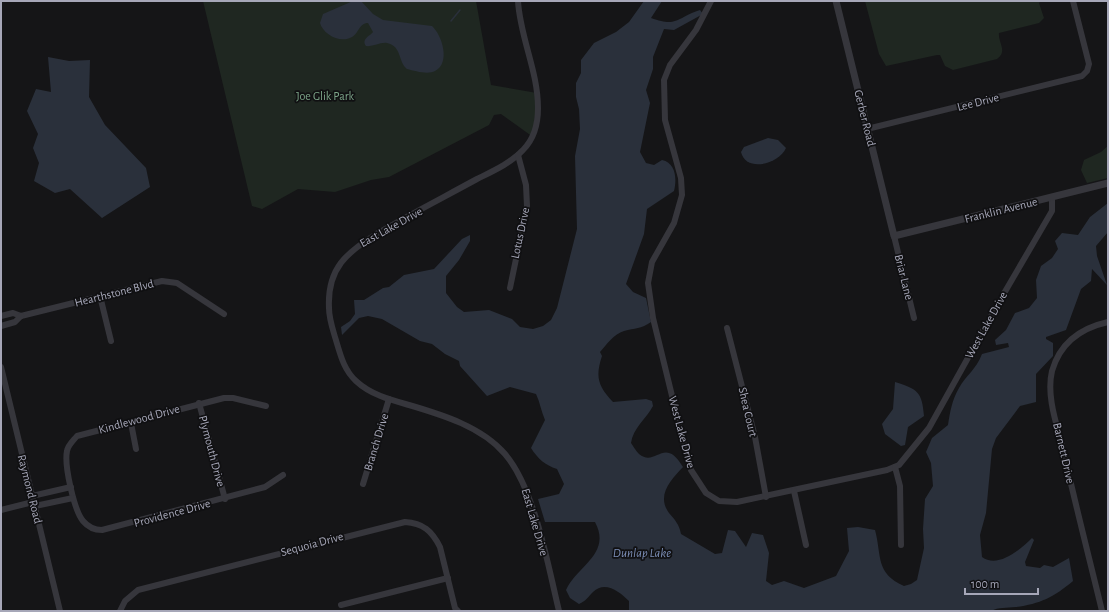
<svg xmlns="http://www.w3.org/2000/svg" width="1109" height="612" font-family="'Alegreya Sans',sans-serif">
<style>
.green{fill:#1f2721}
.water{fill:#2a303b}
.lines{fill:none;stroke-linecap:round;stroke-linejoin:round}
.stream{stroke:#2a303b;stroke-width:1.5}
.minor{stroke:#36363c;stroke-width:6}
.tertiary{stroke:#36363c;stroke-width:7}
.labels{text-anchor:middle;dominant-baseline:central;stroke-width:3.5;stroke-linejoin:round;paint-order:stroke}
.park-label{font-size:12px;fill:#7ca488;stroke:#101012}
.street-label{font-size:12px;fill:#a6a7b8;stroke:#101012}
.water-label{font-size:13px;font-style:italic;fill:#7b8db5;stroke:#101012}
</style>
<rect width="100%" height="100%" fill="#151517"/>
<!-- green -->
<g class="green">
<polygon points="203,1 476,1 491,85 537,93 533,137 501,114 494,115 489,125 389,177 371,180 335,192 298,189 262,209 252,206"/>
<path d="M865 1H1041L1039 3 1044 18 1039 23 999 33C998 43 1008 51 997 59L953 70 945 66 940 55H937L886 66 879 54Z"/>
<polygon points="1108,146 1108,178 1087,183 1081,170 1084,160 1101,152"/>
</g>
<!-- water -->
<g class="water">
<path d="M353 1H361L373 14 383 20 432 26C442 35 451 63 435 71 428 75 415 71 407 69 398 62 402 46 387 43 380 42 373 47 366 46 361 39 370 36 373 32L368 23C359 23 359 33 352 37 340 44 323 34 320 23L323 14Z"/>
<path d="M644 1H662L651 18C678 28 677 17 700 10L703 14 674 30 664 29 653 57V69L646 90 650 103 640 152 646 163 654 165 662 160C676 163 677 179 674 191L647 209 644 234 626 284 633 292 646 298 651 322C641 329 635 328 624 331 614 334 606 345 600 352L602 356C595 377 598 386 613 402L646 399 652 401 653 406C646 419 633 428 631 443 633 446 636 451 639 454 656 468 664 435 683 467 671 480 656 495 669 513 675 520 679 524 681 534L715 554 722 553 728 530 735 531 746 547 752 533 763 535 769 553 766 581 772 585 784 581 804 588 836 576 849 551 847 528 858 527 875 530C882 556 875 573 904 586L911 584 917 580 924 548 923 529 925 499 933 486 931 463 926 452 932 438 948 425C950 412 952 400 959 388 966 375 976 370 982 354L1009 347 1008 343 996 345 995 340 1006 330 1015 313 1029 308 1037 298 1036 280 1041 266 1052 258 1058 249 1055 241 1062 233 1078 235 1090 217 1108 203V232L1096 246 1097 256 1107 285 1092 269 1091 281 1081 289 1066 330 1046 337V339L1053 343V356L1036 374V402L1020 406 996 438 992 449 986 513 980 535 982 557C998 569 1021 549 1032 538L1034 540 1025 562 1026 566 1040 568 1044 565 1053 567 1069 558 1073 581C1054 597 1040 604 1016 607 1006 608 999 607 991 611H629V601C620 592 605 580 593 592 588 597 586 601 579 604L570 598 566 590C577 566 612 554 595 522H545L538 499 559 494 564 484 557 469C545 465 538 459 531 448L545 420C541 411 540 402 536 394L510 387 487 396 460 366 459 361 445 354 432 344 420 341 382 319 368 316 359 318 342 335 341 327 350 321 355 314 354 300H364L383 288 389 287 404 275 434 269 462 239 470 235V241L459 260 446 276V293L457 307 464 312 489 310 512 319 520 327 533 329 543 326 551 320 557 308 577 229 575 156 580 129 579 109 576 97V83L581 73V60L594 43 616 32 629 22Z"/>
<polygon points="48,57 69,61 90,60 89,97 105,125 146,168 150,187 102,218 70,189 55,193 34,181 39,163 33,148 38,134 27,111 36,89 51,92"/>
<path d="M768 138 778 140 786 148C779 164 746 173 741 152L744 147Z"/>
<path d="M895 382C918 389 922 392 924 416L908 427 905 445 901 446 885 434 882 424 893 409Z"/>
</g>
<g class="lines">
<!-- stream -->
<polyline class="stream" points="451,21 460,10"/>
<!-- minor -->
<g class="minor">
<path d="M518 1C520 37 538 71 538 108 538 123 534 139 523 150 511 163 493 171 477 179 444 197 411 214 378 233 347 252 327 268 329 308 329 318 332 327 335 337 340 353 343 369 356 381 371 395 391 400 409 405 443 415 482 427 505 454 535 489 548 566 559 611"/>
<polyline points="711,1 696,30 670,65 664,80 665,120 681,178 682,195 674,223 652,262 648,283 653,318 685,449 691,470 706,493 719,501 737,502 887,470 899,465 929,428 999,302 1052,211 1052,197"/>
<polyline points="867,129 1082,76 1087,71 1089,64 1073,1"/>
<polyline points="894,236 914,318"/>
<polyline points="510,288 527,206 526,185 518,155"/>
<polyline points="100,296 111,341"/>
<polyline points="1,316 13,313 21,316"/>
<polyline points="21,316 162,281 177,283 224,314"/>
<polyline points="1,326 15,322 21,316"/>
<polyline points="727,328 755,437 766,497"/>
<polyline points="1,367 60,611"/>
<polyline points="199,403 225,499"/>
<path d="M266 406 233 398H224L77 436C73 441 68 445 67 451 64 465 74 510 83 521 88 527 94 530 102 530L265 487 283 475"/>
<polyline points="131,423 136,449"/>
<polyline points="895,467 900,486 901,545"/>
<polyline points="363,484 389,399"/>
<polyline points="794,491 806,545"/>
<polyline points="32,496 71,487"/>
<polyline points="35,506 73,498"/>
<polyline points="1,510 33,502"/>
<polyline points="341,605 448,578"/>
<path d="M120 611 125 601 138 590 405 522C423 523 432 531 440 547L455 608 458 611"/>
<path d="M1102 611C1089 557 1075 503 1063 449 1057 425 1046 396 1052 371 1060 343 1081 328 1108 322"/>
</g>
<!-- tertiary -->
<polyline class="tertiary" points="836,1 894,236 1108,183"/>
</g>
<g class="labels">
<!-- park labels -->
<g class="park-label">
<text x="325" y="96">Joe Glik Park</text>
</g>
<!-- street labels -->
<g class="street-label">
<text transform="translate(978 102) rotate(-14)">Lee Drive</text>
<text transform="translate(865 118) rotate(76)">Gerber Road</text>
<text transform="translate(1001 210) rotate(-14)">Franklin Avenue</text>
<text transform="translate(391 227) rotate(-29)">East Lake Drive</text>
<text transform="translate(520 233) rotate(-78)">Lotus Drive</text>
<text transform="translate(904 277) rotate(76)">Briar Lane</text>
<text transform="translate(114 293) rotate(-14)">Hearthstone Blvd</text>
<text transform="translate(986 325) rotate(-61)">West Lake Drive</text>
<text transform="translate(748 412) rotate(77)">Shea Court</text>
<text transform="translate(139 419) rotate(-15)">Kindlewood Drive</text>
<text transform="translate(682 432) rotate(75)">West Lake Drive</text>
<text transform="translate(376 442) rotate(-73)">Branch Drive</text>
<text transform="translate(212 451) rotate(75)">Plymouth Drive</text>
<text transform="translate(1064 453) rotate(77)">Barnett Drive</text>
<text transform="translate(30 489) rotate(76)">Raymond Road</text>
<text transform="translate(172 513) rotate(-15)">Providence Drive</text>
<text transform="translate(535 522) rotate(74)">East Lake Drive</text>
<text transform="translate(312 544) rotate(-15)">Sequoia Drive</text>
</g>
<!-- water labels -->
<g class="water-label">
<text x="642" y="553">Dunlap Lake</text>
</g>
</g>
<!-- border -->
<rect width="1109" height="612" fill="none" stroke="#a6a7b8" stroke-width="4"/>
<!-- scale -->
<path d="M965 588v6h73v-6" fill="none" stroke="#a6a7b8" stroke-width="2"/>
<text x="971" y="588" font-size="12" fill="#a6a7b8" stroke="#101012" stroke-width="3" paint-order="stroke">100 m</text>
</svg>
